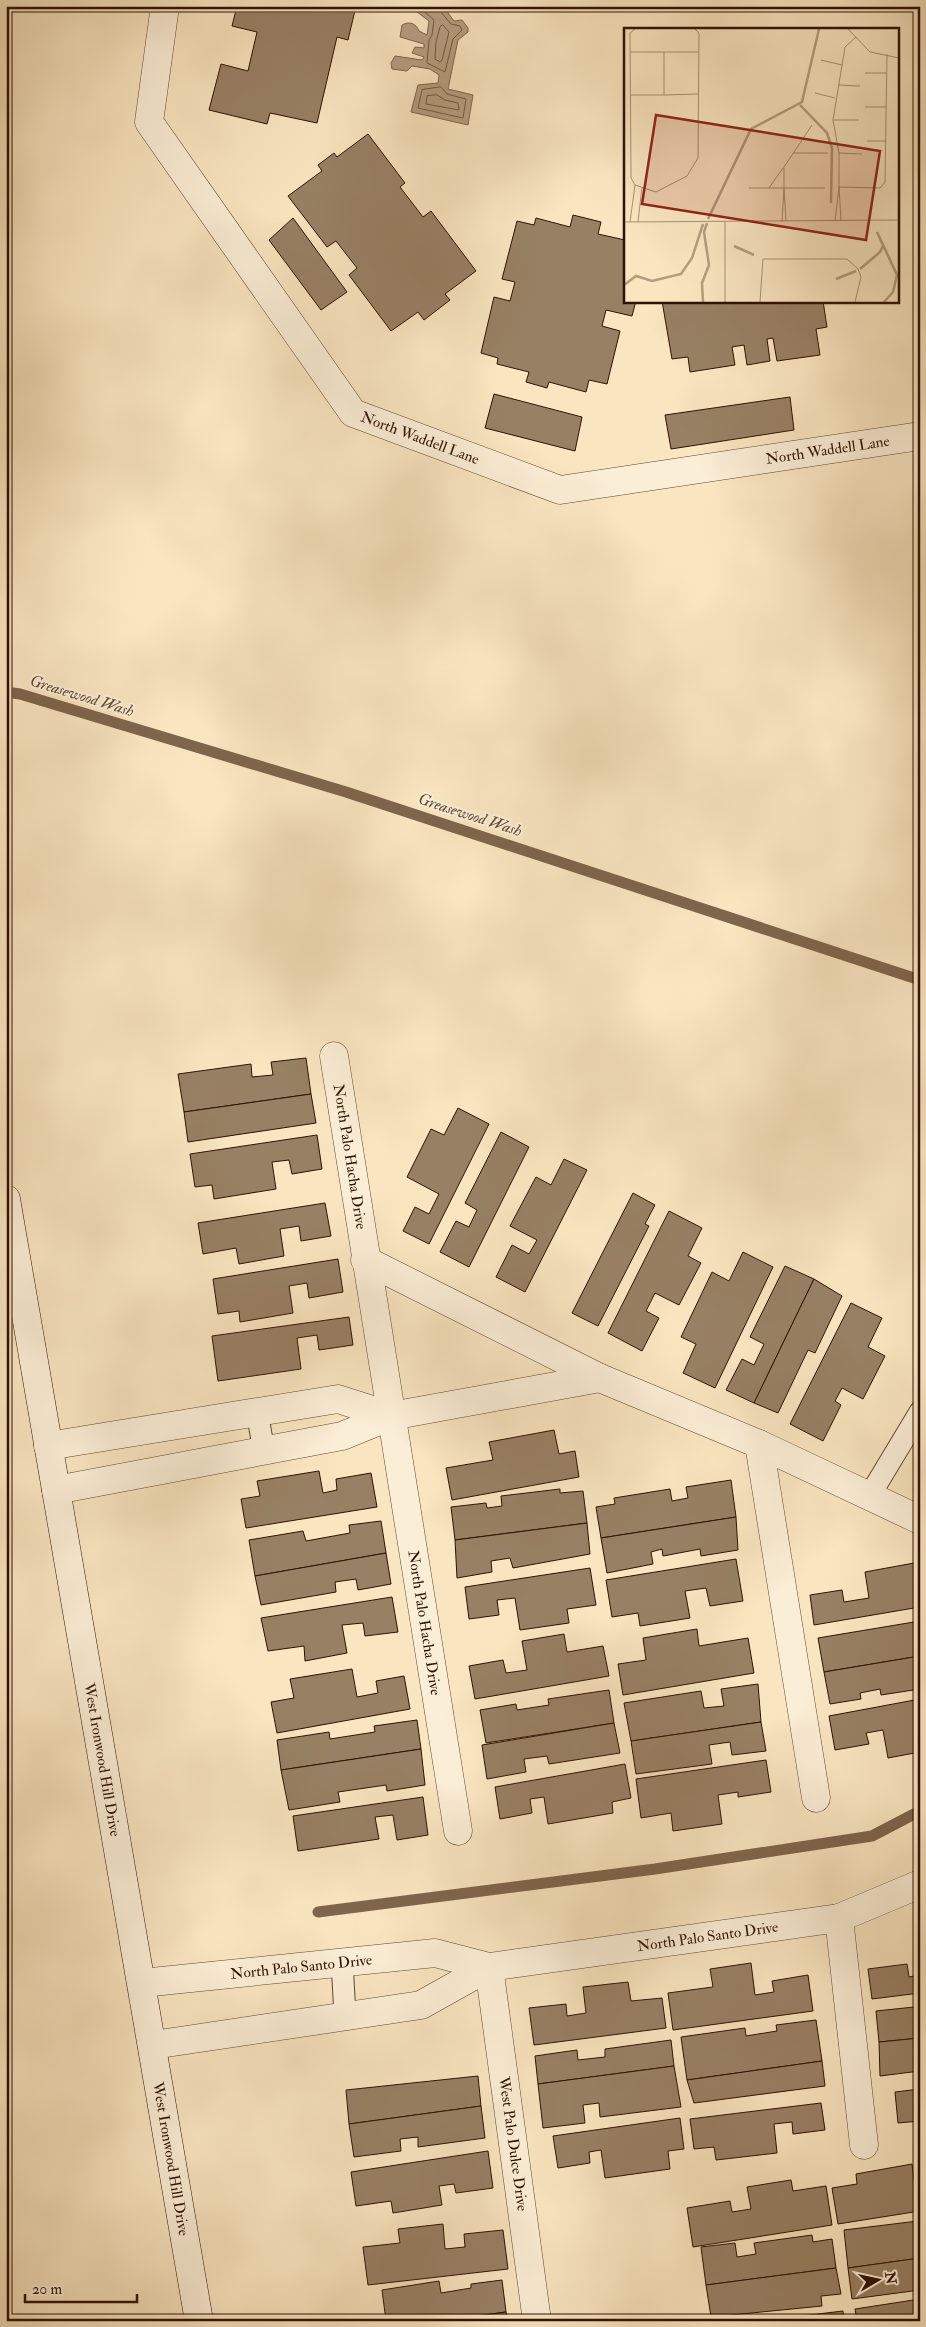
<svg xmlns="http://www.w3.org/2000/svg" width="926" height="2327" font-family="'IM FELL Double Pica',serif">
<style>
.water{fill:#b49d7f;stroke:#7e654c}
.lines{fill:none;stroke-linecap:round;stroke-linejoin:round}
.shore{stroke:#715840;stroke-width:1}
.stream{stroke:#7e654c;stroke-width:11}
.building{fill:#988064;stroke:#2e1200}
.lane-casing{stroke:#614730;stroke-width:23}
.street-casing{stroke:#614730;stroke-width:29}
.secondary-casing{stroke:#2e1200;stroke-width:29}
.lane{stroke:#fbeed6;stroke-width:21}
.street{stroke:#fbeed6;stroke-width:28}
.secondary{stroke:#fbeed6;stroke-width:28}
.labels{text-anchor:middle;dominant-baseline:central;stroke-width:4;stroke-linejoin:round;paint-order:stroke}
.street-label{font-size:15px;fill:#2e1200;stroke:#fbeed6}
.water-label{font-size:16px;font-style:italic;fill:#644a33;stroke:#fbeed6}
.inset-river{fill:none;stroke:#b49d7f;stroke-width:2.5}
.inset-road{fill:none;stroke:#a89173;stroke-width:1}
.view{fill:#8f2418;fill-opacity:0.15;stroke:#8f2418;stroke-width:2.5}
.inset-edge{fill:none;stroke:#2e1200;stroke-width:2.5}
</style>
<rect width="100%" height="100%" fill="#f9e5c0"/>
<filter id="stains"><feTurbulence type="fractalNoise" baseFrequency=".004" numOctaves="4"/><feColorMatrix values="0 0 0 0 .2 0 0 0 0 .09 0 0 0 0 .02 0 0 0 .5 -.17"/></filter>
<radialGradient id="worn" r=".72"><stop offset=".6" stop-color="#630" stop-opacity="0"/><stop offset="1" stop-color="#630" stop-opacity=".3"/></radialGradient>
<!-- water -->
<path class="water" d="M409 6H443L454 21 462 20 468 28V32L458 40 448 89 473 95 468 125 411 112 418 85 438 83 439 75 430 69 412 66 407 71 392 69 391 63 395 56 422 60 424 57 412 53 415 47 424 48V44L400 37 402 25C409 21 416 23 419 31L427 35 429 21Z"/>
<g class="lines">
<!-- shore -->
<g class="shore">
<polyline points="418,6 434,20 432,35 429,40 427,63 445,72 453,39 462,30 460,26 451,24 440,11 439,6"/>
<polygon points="443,25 449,32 442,60 440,62 435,59 436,42 440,27"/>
<polygon points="441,87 447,94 466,99 463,118 418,108 422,90"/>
<polygon points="437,95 445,100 458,103 459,110 426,104 427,96"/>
</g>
<!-- stream -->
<g class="stream">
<polyline points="6,692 20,694 346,792 920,980"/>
<polyline points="318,1912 655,1869 872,1836 920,1811"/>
</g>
</g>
<!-- building -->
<g class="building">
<polygon points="237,6 356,6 348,40 337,37 317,123 270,113 267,124 209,110 221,64 248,71 257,32 232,26"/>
<polygon points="368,134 405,183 400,187 423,217 431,211 476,271 445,294 450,300 424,320 418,312 391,331 349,275 357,268 336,241 327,247 288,196 322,171 318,165 334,153 337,157"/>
<polygon points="573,215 601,222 598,234 625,240 625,301 636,301 632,316 606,310 602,326 620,331 607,384 589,380 586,392 549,382 547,388 526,382 529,372 497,364 498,358 481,353 494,297 510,301 515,282 502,279 517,221 534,225 536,218 570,227"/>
<polygon points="293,218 347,292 321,310 269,240"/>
<polygon points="662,301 823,301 827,327 816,329 820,355 777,361 773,338 767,339 770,361 747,365 744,345 732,347 735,365 690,372 688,357 672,359"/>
<polygon points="494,394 582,417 575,451 485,428"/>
<polygon points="790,397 794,430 671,449 665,415"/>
<polygon points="306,1058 311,1094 184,1112 178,1074 251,1064 252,1077 273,1075 271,1062"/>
<polygon points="311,1094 316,1123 188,1142 184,1112"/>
<polygon points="458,1108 489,1124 429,1244 403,1231 415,1207 429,1214 439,1194 407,1177 431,1129 444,1135"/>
<polygon points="501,1132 529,1147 469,1267 440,1252 456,1221 469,1227 477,1210 465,1203"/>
<polygon points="317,1135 322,1169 292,1174 289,1160 272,1162 276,1189 214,1199 212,1185 195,1187 190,1154"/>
<polygon points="564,1159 587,1170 525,1292 496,1277 512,1245 529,1254 537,1240 510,1226 536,1177 551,1185"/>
<polygon points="633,1193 655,1205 645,1224 649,1226 598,1326 572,1313"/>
<polygon points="325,1203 331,1236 301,1241 299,1226 280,1229 284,1256 239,1264 236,1248 203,1254 198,1223"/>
<polygon points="669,1211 702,1228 688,1256 701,1263 679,1305 655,1293 646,1311 659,1318 642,1351 608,1333"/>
<polygon points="743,1252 773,1267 715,1388 683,1373 696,1344 681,1337 712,1272 729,1281"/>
<polygon points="338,1259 343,1292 309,1298 307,1283 289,1286 293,1313 240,1322 239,1311 218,1314 213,1279"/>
<polygon points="785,1266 814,1279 754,1403 726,1390 742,1359 754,1365 764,1344 750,1337"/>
<polygon points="814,1279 842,1296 815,1353 808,1350 778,1413 754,1403"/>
<polygon points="851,1303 882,1318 868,1347 885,1356 863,1399 842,1388 835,1401 841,1405 823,1441 790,1424"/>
<polygon points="349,1317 353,1345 319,1350 317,1335 297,1338 301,1369 218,1381 212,1336"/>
<polygon points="554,1430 559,1454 575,1451 579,1477 452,1500 446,1468 493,1460 489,1442"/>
<polygon points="319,1471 323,1493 337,1490 336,1479 371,1473 377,1507 246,1528 241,1499 260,1496 257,1481"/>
<polygon points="731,1480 736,1517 601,1538 596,1507 615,1504 614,1498 670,1489 672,1501 688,1498 686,1487"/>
<polygon points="560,1489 560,1493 583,1491 587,1523 455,1540 451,1507 486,1503 487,1508 502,1506 501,1496"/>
<polygon points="736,1517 738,1550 701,1556 700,1549 663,1556 662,1549 651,1552 653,1564 607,1573 601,1538"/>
<polygon points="381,1521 386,1553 255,1576 249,1540 303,1531 306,1541 350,1533 349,1525"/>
<polygon points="587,1523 590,1554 513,1568 510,1558 491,1561 492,1572 457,1578 455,1540"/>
<polygon points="386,1553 391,1584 358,1590 356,1579 335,1582 336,1592 261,1605 255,1576"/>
<polygon points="736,1559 743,1601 710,1606 706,1588 685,1591 690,1618 640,1626 638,1613 612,1617 606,1580"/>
<polygon points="914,1563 917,1574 920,1573 920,1607 814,1625 810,1595 842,1590 844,1602 869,1598 865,1572"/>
<polygon points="590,1568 596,1605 567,1609 569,1623 520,1630 515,1598 497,1600 499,1615 469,1619 465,1587"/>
<polygon points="392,1597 398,1632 365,1636 363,1623 342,1625 347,1653 305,1661 304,1646 268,1651 261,1618"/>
<polygon points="920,1621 920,1656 824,1672 818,1638"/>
<polygon points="697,1629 699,1646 748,1638 754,1673 623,1695 618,1664 646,1660 643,1638"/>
<polygon points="564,1634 567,1652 603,1646 609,1676 475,1699 469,1666 503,1660 506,1673 527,1670 522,1641"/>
<polygon points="920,1656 920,1689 881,1695 880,1689 860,1693 861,1699 830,1704 824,1672"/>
<polygon points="352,1669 357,1697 378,1693 376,1681 404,1676 410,1709 277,1733 271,1702 294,1698 290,1679"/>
<polygon points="758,1684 761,1722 631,1741 624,1703 701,1691 704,1708 724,1706 721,1689"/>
<polygon points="609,1690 614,1723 486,1743 480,1710 516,1704 517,1710 549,1705 548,1699"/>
<polygon points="920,1699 920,1752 888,1758 883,1730 866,1733 869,1744 835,1750 829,1716"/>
<polygon points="417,1720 421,1749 281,1770 277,1740 329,1732 330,1739 375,1732 374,1726"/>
<polygon points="761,1722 766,1751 732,1755 730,1742 709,1745 712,1764 636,1774 631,1741"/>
<polygon points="614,1723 620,1753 549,1764 547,1756 524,1759 526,1772 487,1779 482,1745"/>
<polygon points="421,1749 425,1785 387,1791 386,1785 338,1792 340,1802 289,1810 281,1770"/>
<polygon points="766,1760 771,1792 738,1797 738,1792 718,1795 722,1824 673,1831 671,1813 641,1818 636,1779"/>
<polygon points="625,1764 631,1798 612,1802 613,1813 548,1824 544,1797 530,1799 532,1813 500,1819 495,1787"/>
<polygon points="423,1797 428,1835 397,1840 393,1815 375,1817 379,1839 298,1851 293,1816"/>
<polygon points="751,1963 755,1995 774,1992 772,1981 808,1975 813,2011 673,2030 668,1993 713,1987 710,1969"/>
<polygon points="907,1964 909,1977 920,1975 920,1993 872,1999 868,1969"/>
<polygon points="628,1982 631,2001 662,1998 666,2028 534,2045 529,2008 566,2004 567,2016 586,2013 583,1987"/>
<polygon points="914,2007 915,2012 920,2011 920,2038 879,2042 876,2011"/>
<polygon points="816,2020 822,2061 687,2080 681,2037 745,2028 746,2036 777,2031 776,2025"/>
<polygon points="920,2038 920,2071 880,2076 879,2042"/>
<polygon points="671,2040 674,2066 538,2084 535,2056 577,2050 578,2060 605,2057 605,2049"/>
<polygon points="822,2061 825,2086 694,2103 687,2080"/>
<polygon points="674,2066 681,2107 600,2117 599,2103 583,2105 585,2123 543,2128 538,2084"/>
<polygon points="478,2076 481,2106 349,2124 346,2090"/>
<polygon points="920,2089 920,2121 898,2123 895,2092"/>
<polygon points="821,2103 825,2130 793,2134 792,2122 774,2124 777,2153 716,2160 714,2147 694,2149 690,2119"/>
<polygon points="481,2106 485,2138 418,2147 418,2137 400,2139 401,2151 354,2157 349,2124"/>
<polygon points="680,2118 684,2149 668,2151 670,2169 605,2178 601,2150 589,2152 590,2163 558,2168 553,2136"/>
<polygon points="488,2151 493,2188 456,2193 454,2184 439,2186 442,2205 393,2213 391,2201 356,2206 351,2172"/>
<polygon points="912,2164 914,2181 920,2180 920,2211 838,2224 832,2188 857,2184 856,2174"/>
<polygon points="791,2180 793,2191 826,2186 832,2225 693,2247 687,2208 730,2201 732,2212 751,2209 747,2187"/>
<polygon points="918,2221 920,2258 848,2268 844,2230"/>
<polygon points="443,2224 445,2249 465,2247 464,2234 503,2230 508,2269 368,2285 363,2247 400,2243 398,2229"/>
<polygon points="812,2235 813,2242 832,2239 836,2268 706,2285 701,2247 735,2243 737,2257 756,2254 754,2243"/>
<polygon points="920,2258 920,2290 852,2299 848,2268"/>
<polygon points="836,2268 841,2294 821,2296 822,2306 711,2317 706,2285"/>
<polygon points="502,2280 506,2312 440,2321 386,2321 382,2290 439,2281 441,2293 471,2288 471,2284"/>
<polygon points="920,2299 920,2321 857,2321 855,2309"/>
<polygon points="843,2311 844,2321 759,2321"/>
<polygon points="506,2312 508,2321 440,2321"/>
</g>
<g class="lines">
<!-- lane casing -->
<g class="lane-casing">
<g id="lane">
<polyline points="257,1412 264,1451"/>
<polyline points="870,1495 920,1412"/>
<polyline points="342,1962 345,2015"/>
</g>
</g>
<!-- street casing -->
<g class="street-casing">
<g id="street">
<path id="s1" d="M165 6 149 122 353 413 560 490 920 436"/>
<path id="s2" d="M334 1056 458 1831"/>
<polyline points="365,1260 600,1378"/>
<polyline points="391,1416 600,1378 759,1444 920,1520"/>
<polyline points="759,1444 816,1798"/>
<polyline points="48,1446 338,1399 391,1416 342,1436 56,1490"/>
<polyline points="839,1918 864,2145"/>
<path id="s3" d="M142 1983 435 1953 489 1967 421 2005 153 2045"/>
<path id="s4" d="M537 2321 489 1967 839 1918 920 1884"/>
</g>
</g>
<!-- secondary casing -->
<g class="secondary-casing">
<g id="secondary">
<path id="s5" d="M6 1199 199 2321"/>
</g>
</g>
<!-- lane -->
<use href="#lane" class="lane"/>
<!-- street -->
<use href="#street" class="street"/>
<!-- secondary -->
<use href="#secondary" class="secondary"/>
</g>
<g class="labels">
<!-- street labels -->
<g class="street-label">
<text stroke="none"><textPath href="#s1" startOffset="544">North Waddell Lane</textPath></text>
<text stroke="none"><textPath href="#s1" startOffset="964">North Waddell Lane</textPath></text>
<text stroke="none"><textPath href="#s2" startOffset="102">North Palo Hacha Drive</textPath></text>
<text stroke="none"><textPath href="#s2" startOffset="574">North Palo Hacha Drive</textPath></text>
<text stroke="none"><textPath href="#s5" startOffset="569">West Ironwood Hill Drive</textPath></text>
<text stroke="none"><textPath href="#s4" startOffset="578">North Palo Santo Drive</textPath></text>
<text stroke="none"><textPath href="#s3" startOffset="160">North Palo Santo Drive</textPath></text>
<text transform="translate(513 2144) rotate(82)">West Palo Dulce Drive</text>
<text stroke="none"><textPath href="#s5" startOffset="974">West Ironwood Hill Drive</textPath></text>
</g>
<!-- water labels -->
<g class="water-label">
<text transform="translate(82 696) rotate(17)">Greasewood Wash</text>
<text transform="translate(470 815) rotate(18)">Greasewood Wash</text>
</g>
</g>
<!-- overview -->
<g transform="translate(624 28)">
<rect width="275" height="275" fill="#f9e5c0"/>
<path class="inset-river" d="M176 77 203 105 208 120 207 175M84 191 127 101 178 74 195 1M253 204 273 247 269 264 260 274M110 218 130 227M236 241 256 224 259 218M212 251 232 243M0 257 12 248 28 253 57 246 68 230 79 196M79 274 78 255 85 237 80 204 83 195"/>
<path class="inset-road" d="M11 1 6 5 7 150 11 157 32 164 63 148 74 130 75 5 71 1M224 1 246 24 275 30M232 9 221 19 209 92 215 125V159L256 160 261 154 263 26M6 24H75M197 32 218 37M241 45H262M214 57 236 58M191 65 211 70M6 67H40V24M40 67 74 66M241 79H262M209 92H235M243 113H262M169 125H204M215 125 238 126M125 160H201M145 160 159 140M160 160V139L188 97M211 193 215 159 217 193M0 194 275 192M6 194 11 157M14 194 18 159M101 194V274M158 194 160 160 162 193M139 231H223L234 241 237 249 231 274M136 274 139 231"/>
<path class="view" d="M32 87 256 123 242 212 18 176Z"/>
<rect width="275" height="275" class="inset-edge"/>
</g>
<!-- margin -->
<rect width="926" height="2327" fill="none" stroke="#f9e5c0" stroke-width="25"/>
<rect x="8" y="8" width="911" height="2312" fill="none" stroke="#2e1200" stroke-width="2.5"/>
<rect x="12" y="12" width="901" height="2302" fill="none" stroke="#2e1200"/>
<!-- north arrow -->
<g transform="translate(878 2280) rotate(81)" stroke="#fbeed6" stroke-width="4" paint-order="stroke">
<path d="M0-4L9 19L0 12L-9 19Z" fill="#2e1200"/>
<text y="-8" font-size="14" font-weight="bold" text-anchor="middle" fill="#2e1200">N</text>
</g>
<!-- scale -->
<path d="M25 2294v8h112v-8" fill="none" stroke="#2e1200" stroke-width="2.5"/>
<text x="32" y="2294" font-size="15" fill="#2e1200" stroke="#fbeed6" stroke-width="4" paint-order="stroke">20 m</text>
<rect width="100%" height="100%" filter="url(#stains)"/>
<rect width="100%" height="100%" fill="url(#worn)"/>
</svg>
